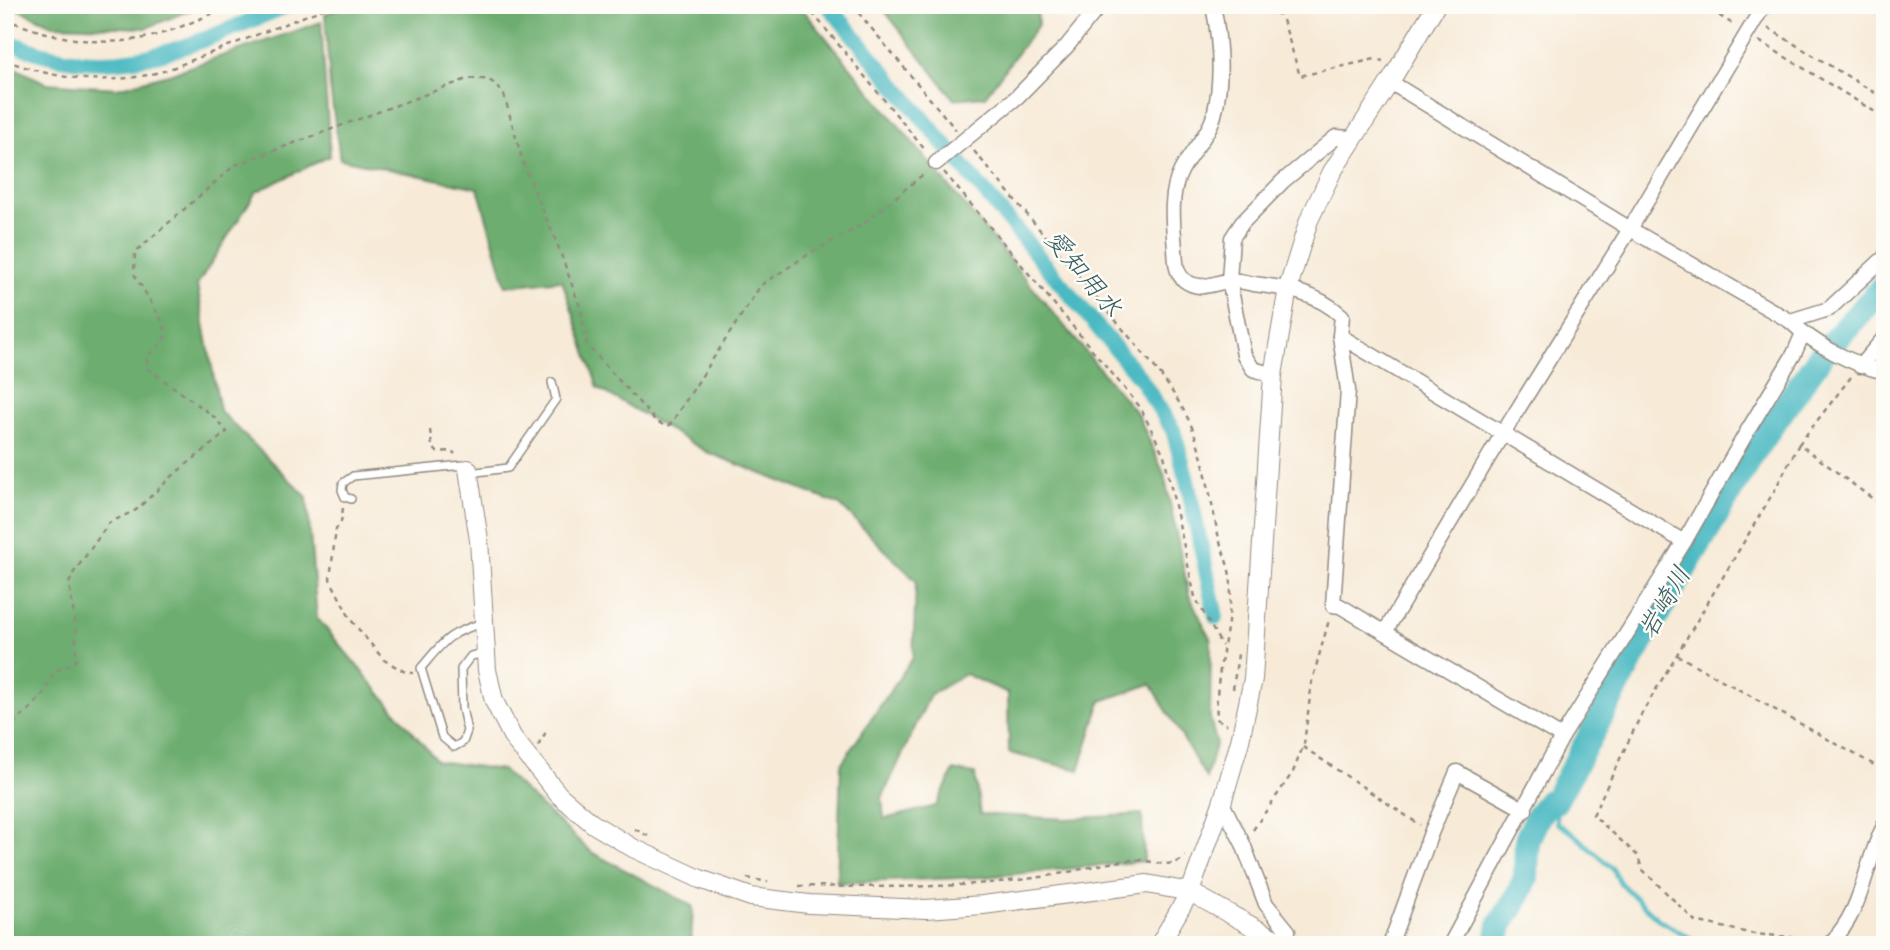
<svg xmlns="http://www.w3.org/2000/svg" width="1890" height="950" font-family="Itim,'Klee One',sans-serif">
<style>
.forest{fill:#6dad6f;stroke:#4c6c4d;stroke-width:2}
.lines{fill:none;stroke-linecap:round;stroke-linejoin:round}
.stream{stroke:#4bb9c2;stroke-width:4.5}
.canal{stroke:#4bb9c2;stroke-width:16}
.river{stroke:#4bb9c2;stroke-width:26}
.service-casing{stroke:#918a81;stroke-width:10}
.minor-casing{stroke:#918a81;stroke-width:17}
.tertiary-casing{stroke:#918a81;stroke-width:20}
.path{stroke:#918a81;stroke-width:2.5;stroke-dasharray:5 5;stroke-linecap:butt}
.service{stroke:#fff;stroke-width:7}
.minor{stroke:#fff;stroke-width:14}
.tertiary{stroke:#fff;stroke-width:18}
.labels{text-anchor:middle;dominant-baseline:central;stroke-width:5;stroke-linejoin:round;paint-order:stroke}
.water-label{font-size:26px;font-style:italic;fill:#365d60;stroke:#fdfcf7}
</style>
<rect width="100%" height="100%" fill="#fdfcf7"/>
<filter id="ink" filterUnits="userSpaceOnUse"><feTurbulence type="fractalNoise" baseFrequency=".0143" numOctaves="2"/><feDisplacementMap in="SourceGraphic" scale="14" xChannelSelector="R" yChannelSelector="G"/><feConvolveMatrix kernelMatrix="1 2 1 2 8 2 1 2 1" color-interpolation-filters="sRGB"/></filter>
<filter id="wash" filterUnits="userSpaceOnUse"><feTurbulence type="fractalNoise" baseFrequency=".00686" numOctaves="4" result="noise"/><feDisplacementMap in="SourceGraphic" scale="28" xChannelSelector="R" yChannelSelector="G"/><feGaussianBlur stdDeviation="1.57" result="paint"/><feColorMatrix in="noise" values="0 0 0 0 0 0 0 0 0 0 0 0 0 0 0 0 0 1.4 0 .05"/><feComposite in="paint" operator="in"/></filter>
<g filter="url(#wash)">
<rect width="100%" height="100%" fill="#f7ead7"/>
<!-- forest -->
<g class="forest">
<polygon points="9,5 203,5 146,28 52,25"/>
<polygon points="348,5 799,5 1138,415 1164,474 1189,595 1211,640 1210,718 1216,742 1206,778 1151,684 1101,701 1079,770 1009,753 1008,693 965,674 930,695 882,798 884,819 936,806 954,770 975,774 980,814 1066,819 1142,814 1144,861 984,877 837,883 841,764 913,657 916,581 840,505 707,452 598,388 562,280 506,286 478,188 340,159 330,88 325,14"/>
<polygon points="880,5 1037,5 1038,25 985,96 954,99"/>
<polygon points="321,22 330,156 256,192 197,285 220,411 307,497 317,618 437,761 502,770 591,852 693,906 691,945 5,945 5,63 46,83 117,88 172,73"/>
</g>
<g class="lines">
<!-- stream -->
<polyline class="stream" points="1555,801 1557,823 1575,835 1612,868 1620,883 1659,920 1703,945"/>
<!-- canal -->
<g class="canal">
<polyline points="828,5 1140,378 1173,430 1186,476 1216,617"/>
<path d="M5 40C115 90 187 45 289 5"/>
</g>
<!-- river -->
<polyline class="river" points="1496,945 1500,925 1517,898 1526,877 1527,840 1539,814 1549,802 1555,801 1651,624 1757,446 1822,354 1885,285"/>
</g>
</g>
<g filter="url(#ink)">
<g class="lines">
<!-- service casing -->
<g class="service-casing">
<g id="service">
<polyline points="469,473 508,468 556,399 552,382"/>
<polyline points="351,499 345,497 342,490 343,483 353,476 463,465 468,469"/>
<path d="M483 623C448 633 444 641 421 668L442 737 454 747 463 742 467 731 462 708 461 669 471 656 486 653"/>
</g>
</g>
<!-- minor casing -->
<g class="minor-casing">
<g id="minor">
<path d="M1213 5C1220 40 1223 76 1215 111 1211 133 1191 151 1181 171 1169 194 1173 224 1175 249 1176 262 1175 275 1187 282 1202 291 1213 283 1228 281 1236 279 1246 283 1254 284 1287 288 1317 293 1342 316L1340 336 1348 390 1333 605 1340 606 1562 737"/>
<polyline points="1279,5 1279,7"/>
<path d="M1390 82 1630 229 1790 321C1815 345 1851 364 1885 372"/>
<polyline points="936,163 1017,97 1067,46 1100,5"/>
<polyline points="1790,321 1829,309 1885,257"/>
<polyline points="1340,336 1684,542"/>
<polyline points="1860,366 1885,337"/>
<polyline points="1273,375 1253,369 1244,355 1229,280 1232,238 1242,223 1283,181 1336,137 1352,138"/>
<polyline points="1385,632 1503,433 1630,229 1764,5"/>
<polyline points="1222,803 1243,844 1266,904 1288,931 1283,943"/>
<polyline points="1390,945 1431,833 1457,772 1525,810"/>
<polyline points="1450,945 1562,737 1684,542 1748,430 1794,354 1803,333"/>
<path d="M1829 945C1866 907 1862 868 1885 824"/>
</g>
</g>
<!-- tertiary casing -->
<g class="tertiary-casing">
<g id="tertiary">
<polyline points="468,469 479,540 487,670 494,701 513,738 559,795 593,824 633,848 700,879 751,897 809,904 926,909 983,905 1147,884 1190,892 1286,945"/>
<polyline points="1159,945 1190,892 1222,803 1240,741 1253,679 1273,375 1288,288 1309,220 1332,172 1390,82 1436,5"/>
</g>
</g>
<!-- path -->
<g class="path">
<polyline points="806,5 926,151"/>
<polyline points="852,5 956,130"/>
<polyline points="1702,5 1736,26"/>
<polyline points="1729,5 1744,14"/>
<path d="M5 19C53 38 102 49 153 36 180 29 207 15 234 5"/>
<polyline points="1283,20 1300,76 1375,59 1383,61"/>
<polyline points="1768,28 1885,99"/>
<polyline points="1759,41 1885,118"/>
<path d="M5 60C58 81 113 86 167 70L333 5"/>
<path d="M974 151 1157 370C1170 388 1182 405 1191 425 1205 459 1210 498 1218 534 1222 551 1231 569 1231 586 1231 631 1214 674 1217 719L1227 725"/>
<polyline points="944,172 1140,407 1164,455 1195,597 1222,646"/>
<polyline points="1851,377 1799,444 1885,508"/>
<polyline points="430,430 432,446 437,452 452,451 455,454"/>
<polyline points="1799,444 1773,493 1642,713 1593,815 1638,856 1642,869 1695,921 1754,934 1803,938 1817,943"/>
<polyline points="343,508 341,522 336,529 330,579 351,620 384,660 405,672 413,673"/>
<polyline points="1677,655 1885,771"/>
<polyline points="1233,689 1238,654"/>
<path d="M5 730 32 707 44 693 54 672 76 661V628L69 584 72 575 109 523 136 510 177 472 227 432 212 415 147 368V356C159 346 169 340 164 324L134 274 135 252 235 165 467 79C487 78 492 78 504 95L524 166 558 246 581 310 587 345 653 418 663 425H670L761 285 812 252 862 225 926 172"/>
<polyline points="538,746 547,730"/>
<polyline points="1303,747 1420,825"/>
<polyline points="635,829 648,836"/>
<polyline points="1253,830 1293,772 1304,744 1312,681 1329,620"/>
<polyline points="747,878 768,882"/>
<path d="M799 886C879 887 961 889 1041 877 1071 873 1100 863 1130 860 1150 858 1172 872 1185 856"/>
</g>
<!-- service -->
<use href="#service" class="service"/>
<!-- minor -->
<use href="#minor" class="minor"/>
<!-- tertiary -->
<use href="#tertiary" class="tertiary"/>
</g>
</g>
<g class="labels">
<!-- water labels -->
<g class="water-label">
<text transform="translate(1084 273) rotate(50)">愛知用水</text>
<text transform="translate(1664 602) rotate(-60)">岩崎川</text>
</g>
</g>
<!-- margin -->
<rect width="1890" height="950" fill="none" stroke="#fdfcf7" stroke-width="28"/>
</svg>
